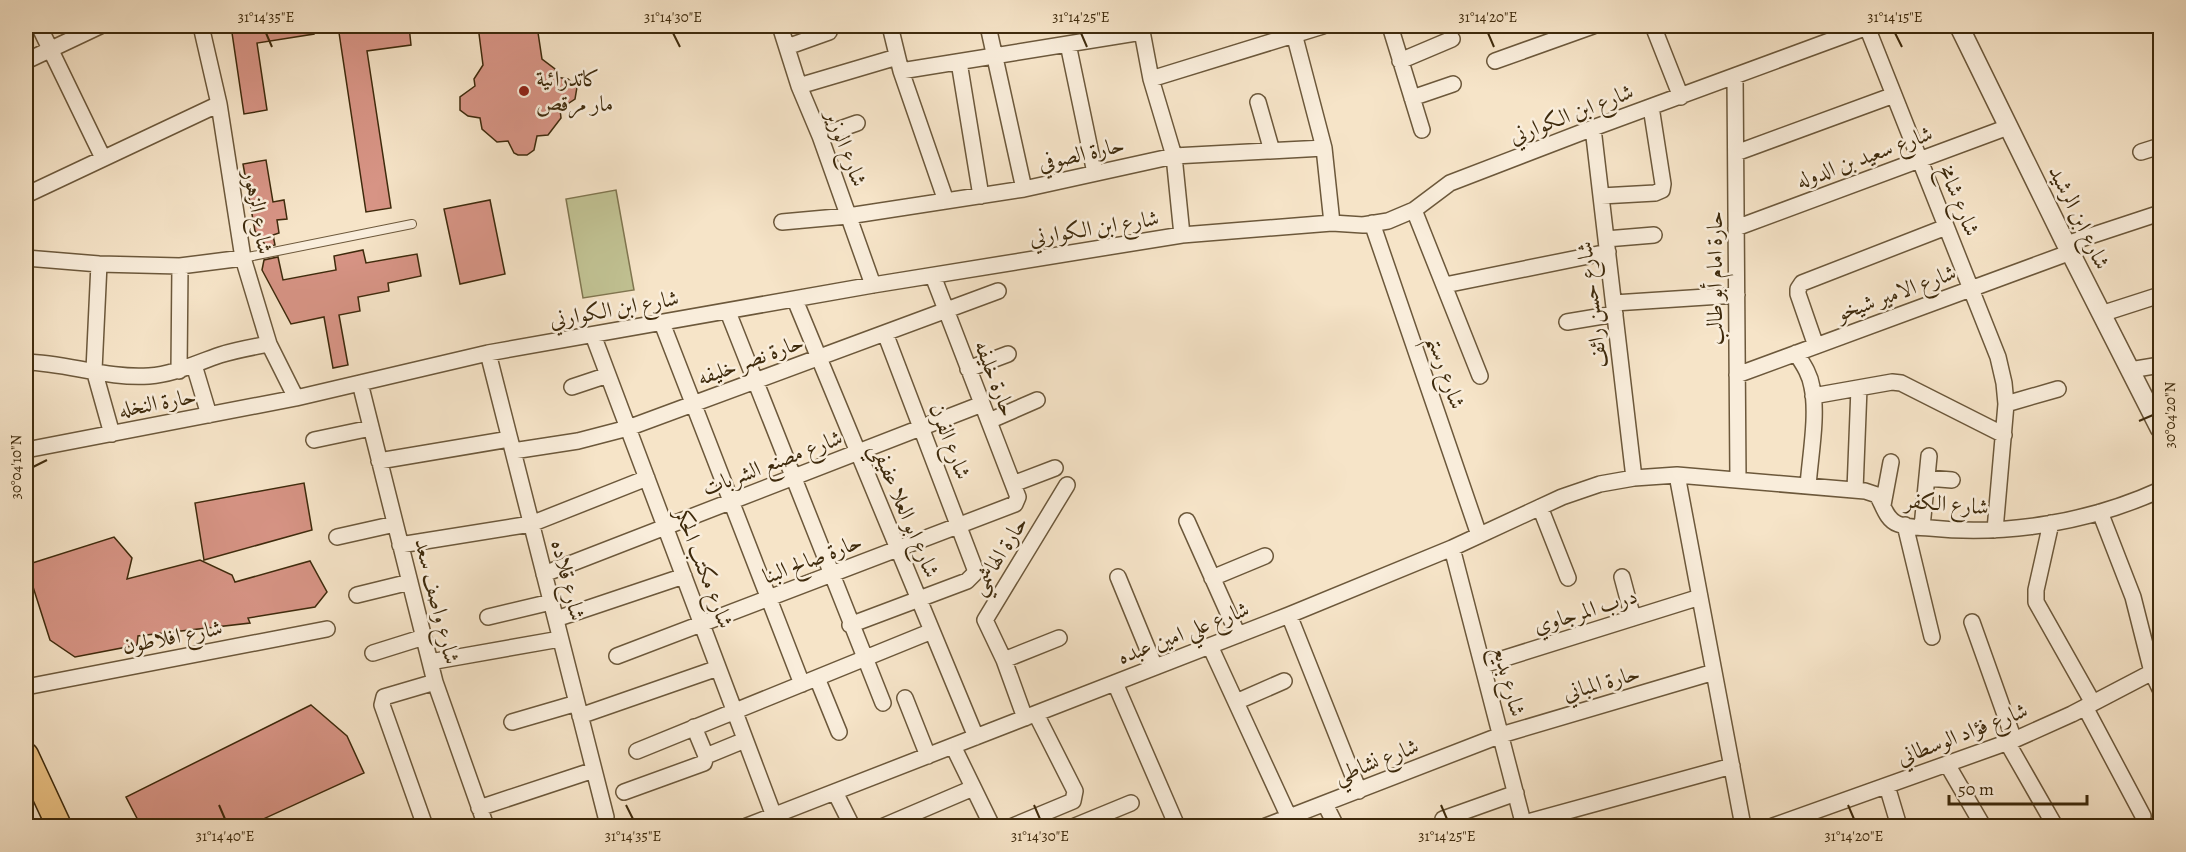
<svg xmlns="http://www.w3.org/2000/svg" width="2186" height="852" font-family="Alegreya,Amiri,serif">
<rect width="100%" height="100%" fill="#f6e4c8"/>
<filter id="stains"><feTurbulence type="fractalNoise" baseFrequency=".00333" numOctaves="4"/><feColorMatrix values="0 0 0 0 .2 0 0 0 0 .09 0 0 0 0 .02 0 0 0 .5 -.17"/></filter>
<radialGradient id="worn" r=".72"><stop offset=".6" stop-color="#630" stop-opacity="0"/><stop offset="1" stop-color="#630" stop-opacity=".3"/></radialGradient>
<path fill="#c1c293" stroke="#807650" stroke-width="1.5" d="M616,190L634,290L583,298L566,199Z"/>
<path fill="#d79485" stroke="#3e2a0c" stroke-width="1.5" d="M231,26H313L314,34L257,43L267,110L244,114Z
M338,26H409L411,45L367,51L391,208L366,212Z
M478,26H537L542,59L555,69L556,77L568,79L577,87L575,99L560,109L561,118L548,135L537,136L534,150L527,155H518L514,153L508,141L497,142L482,129L480,118L468,116L460,110V97L475,86L474,79L483,65Z
M266,160L273,202L284,200L287,219L277,220L279,233L273,235L275,245L267,247L255,231L243,164Z
M490,200L505,274L460,284L444,209Z
M363,250L366,263L417,254L421,276L388,283L389,291L358,297L360,311L339,315L348,365L333,368L324,317L291,324L262,270L264,260L278,257L283,280L336,270L334,256Z
M304,483L312,530L204,560L195,503Z
M114,537L132,558L127,579L200,560L232,575L235,582L310,561L327,592L315,607L248,618L250,623L138,636L137,645L75,657L50,640L26,565Z
M311,705L347,736L364,773L248,826H141L126,797Z"/>
<g fill="none" stroke-linecap="round" stroke-linejoin="round">
<g stroke="#6c583b" stroke-width="10">
<path id="service" d="M243,258L412,224"/>
</g>
<g stroke="#6c583b" stroke-width="18">
<path id="minor" d="M39,26L103,158
M201,26L219,104L243,258L269,344L296,398
M780,26L799,86L820,136L873,285
M890,26L901,71L946,201
M988,26L1024,189
M1141,26L1151,79L1174,156L1182,235
M1292,26L1324,148L1332,223
M1390,26L1422,130
M1653,26L1681,97
M1867,27L1998,357L2004,383L2006,404L1995,530
M1068,44L1095,173
M787,47L829,32
M26,61L100,26
M1400,61L1452,39
M1495,61L1593,26
M959,62L981,196
M901,71L1142,32
M1735,76L1738,479
M1151,79L1323,26
M799,86L897,57
M1412,98L1453,84
M1258,102L1272,151
M1593,128L1634,478
M820,136L857,123
M2141,152L2160,146
M1736,153L1894,95
M26,195L219,104
M1601,196L1655,193L1662,190L1663,184L1651,107
M1414,210L1480,376
M782,222L848,216L1024,189L1174,156L1324,148
M1372,223L1479,535
M1736,228L2008,127
M1606,239L1654,235
M2066,244L2160,213
M26,258L99,264L180,266L243,258
M99,264L94,370L112,434
M1445,285L1608,252
M795,300L976,737
M1614,303L1737,295
M728,312L883,703
M2101,314L2160,295
M1567,322L1615,314
M662,323L802,684
M593,335L774,816
M1816,346L1798,294V289L1802,283L1946,227
M488,353L606,817
M1796,353C1803,364 1810,374 1812,387C1818,415 1810,457 1808,486
M26,362C67,363 108,379 149,376C175,374 196,363 220,355C236,350 253,347 269,344
M194,365L209,415
M968,369L1008,354
M2130,370L2160,365
M179,371L180,266
M1737,375L2071,252
M360,383L435,682L486,826
M572,387L608,375
M1813,396L1892,382L1901,383L2004,435
M2006,404L2058,389
M989,421L1037,400
M314,440L371,428
M26,450L296,398L488,353L873,285L1182,235L1332,223L1363,225L1388,221L1414,210L1450,183L1593,128L1870,26
M513,451L578,441L628,428L998,291
M379,461L510,439
M1677,475L1743,826
M1927,478L1952,480
M1013,484L1055,468
M1855,490L1859,388
M1883,505L1891,462
M1540,507L1568,578
M2100,512L2133,597L2152,672L2160,689
M1187,521L1238,635
M2051,523L2036,590V602L2093,703
M1905,525L1932,637
M1922,527L1929,456
M337,537L395,524
M400,545L531,524L647,478
M1452,548L1524,826
M544,574L982,404
M1118,577L1155,667
M1622,577L1633,618
M1212,578L1265,556
M357,595L410,582
M1289,615L1359,791
M488,617L551,602
M556,619L684,576
M1972,622L2014,740
M850,625L967,581L974,574L975,569L885,333
M1210,646L1293,826
M373,653L424,637
M617,656L1015,504L1018,497L933,276
M1004,660L1059,638
M430,662L560,639
M1483,665L1700,597
M817,678L839,732
M1115,683L1177,826
M26,687L327,629
M905,698L928,756
M1236,702L1284,681
M2085,707L2143,816
M580,716L718,668
M1025,718L1004,660L985,620L1067,485
M512,722L577,703
M2007,742L2055,826
M953,746L992,826
M637,751L932,631
M706,756L745,740
M1947,764L1983,826
M1887,786L1899,826
M624,792L704,763L706,756L694,727
M835,792L852,826
M1325,804L1336,826
M479,808L594,770
M1443,819L1516,793
M1524,823L1732,766
M425,826L382,705L384,697L435,682
M747,826L1289,615L1452,548L1562,497L1600,484L1634,478L1677,475L1865,491L1877,495C1883,504 1886,520 1898,524C1907,528 1920,527 1930,528C2007,536 2090,522 2160,490
M884,826L973,788
M1013,826L1073,801L1075,791L1036,714
M1075,826L1131,803
M1266,826L1501,735L1714,672
M1773,826L2014,740L2072,714L2160,668"/>
</g>
<g stroke="#6c583b" stroke-width="21">
<path id="tertiary" d="M1959,26L2066,244L2160,429"/>
</g>
<g stroke="#3e2a0c" stroke-width="27">
<path id="primary" d="M26,755L59,826"/>
</g>
<use href="#service" stroke="#f9eddb" stroke-width="8"/>
<use href="#minor" stroke="#f9eddb" stroke-width="15"/>
<use href="#tertiary" stroke="#f9eddb" stroke-width="18"/>
<use href="#primary" stroke="#ebc284" stroke-width="24"/>
</g>
<path fill="none" stroke="#3e2a0c" stroke-width="2" d="M266,33L272,47M673,33L680,47M1081,33L1087,47M1488,33L1494,47M1895,33L1902,47M2139,421L2153,415M33,467L47,460M219,805L225,819M626,805L633,819M1034,805L1040,819M1441,805L1447,819M1848,805L1854,819"/>
<circle fill="#8f2418" stroke="#f9eddb" stroke-width="2" cx="524" cy="91" r="6"/>
<g text-anchor="middle" stroke-width="5" stroke-linejoin="round" paint-order="stroke">
<g font-size="22" fill="#3e2a0c" stroke="#f9eddb" text-anchor="start">
<text x="536" y="86">كاتدرائية<tspan x="536" dy="25">مار مرقص</tspan></text>
</g>
<g font-size="22" fill="#3e2a0c" stroke="#f9eddb">
<text transform="translate(1571 113) rotate(-21)" y="8">شارع ابن الكوارني</text>
<text transform="translate(847 148) rotate(69)" y="8">شارع الوزير</text>
<text transform="translate(1081 153) rotate(-13)" y="8">حارة الصوفي</text>
<text transform="translate(1864 156) rotate(-20)" y="8">شارع سعيد بن الدوله</text>
<text transform="translate(1960 200) rotate(68)" y="8">شارع شامخ</text>
<text transform="translate(259 212) rotate(80)" y="8">شارع الزهور</text>
<text transform="translate(2080 217) rotate(64)" y="8">شارع ابن الرشيد</text>
<text transform="translate(1094 227) rotate(-9)" y="8">شارع ابن الكوارني</text>
<text transform="translate(1714 278) rotate(-90)" y="8">حارة امام أبو طالب</text>
<text transform="translate(1896 292) rotate(-20)" y="8">شارع الامير شيخو</text>
<text transform="translate(1591 305) rotate(-97)" y="8">شارع حسن رائف</text>
<text transform="translate(614 308) rotate(-10)" y="8">شارع ابن الكوارني</text>
<text transform="translate(750 359) rotate(-20)" y="8">حارة نصر خليفه</text>
<text transform="translate(1447 372) rotate(71)" y="8">شارع رستم</text>
<text transform="translate(996 378) rotate(69)" y="8">حارة خليفه</text>
<text transform="translate(157 402) rotate(-11)" y="8">حارة النخله</text>
<text transform="translate(951 441) rotate(69)" y="8">شارع الفرن</text>
<text transform="translate(772 462) rotate(-21)" y="8">شارع مصنع الشربات</text>
<text transform="translate(1947 503) rotate(5)" y="8">شارع الكفر</text>
<text transform="translate(906 510) rotate(67)" y="8">شارع ابو العلا عفيفي</text>
<text transform="translate(998 555) rotate(-58)" y="8">حارة الهاشمي</text>
<text transform="translate(812 558) rotate(-21)" y="8">حارة صالح البنا</text>
<text transform="translate(705 568) rotate(69)" y="8">شارع مكتب الحكر</text>
<text transform="translate(569 580) rotate(76)" y="8">شارع قلاده</text>
<text transform="translate(438 601) rotate(76)" y="8">شارع واصف سعد</text>
<text transform="translate(1585 610) rotate(-17)" y="8">درب المرجاوي</text>
<text transform="translate(1183 632) rotate(-21)" y="8">شارع علي امين عبده</text>
<text transform="translate(172 636) rotate(-11)" y="8">شارع افلاطون</text>
<text transform="translate(1510 681) rotate(75)" y="8">شارع بديع</text>
<text transform="translate(1601 682) rotate(-16)" y="8">حارة المباني</text>
<text transform="translate(1962 733) rotate(-21)" y="8">شارع فؤاد الوسطاني</text>
<text transform="translate(1376 760) rotate(-21)" y="8">شارع نشاطي</text>
</g>
</g>
<rect width="2186" height="852" fill="none" stroke="#f6e4c8" stroke-width="66"/>
<path d="M1949 795v9h138v-9" fill="none" stroke="#3e2a0c" stroke-width="3"/>
<text x="1958" y="795" font-size="18" fill="#3e2a0c" stroke="#f9eddb" stroke-width="4.5" paint-order="stroke">50 m</text>
<rect x="33" y="33" width="2120" height="786" fill="none" stroke="#3e2a0c" stroke-width="2"/>
<g font-size="15" text-anchor="middle" fill="#3e2a0c">
<text x="266" y="22">31°14'35"E</text>
<text x="673" y="22">31°14'30"E</text>
<text x="1081" y="22">31°14'25"E</text>
<text x="1488" y="22">31°14'20"E</text>
<text x="1895" y="22">31°14'15"E</text>
<text transform="translate(2170 415) rotate(-90)" y="5">30°04'20"N</text>
<text transform="translate(16 467) rotate(-90)" y="5">30°04'10"N</text>
<text x="225" y="841">31°14'40"E</text>
<text x="633" y="841">31°14'35"E</text>
<text x="1040" y="841">31°14'30"E</text>
<text x="1447" y="841">31°14'25"E</text>
<text x="1854" y="841">31°14'20"E</text>
</g>
<rect width="100%" height="100%" filter="url(#stains)"/>
<rect width="100%" height="100%" fill="url(#worn)"/>
</svg>
